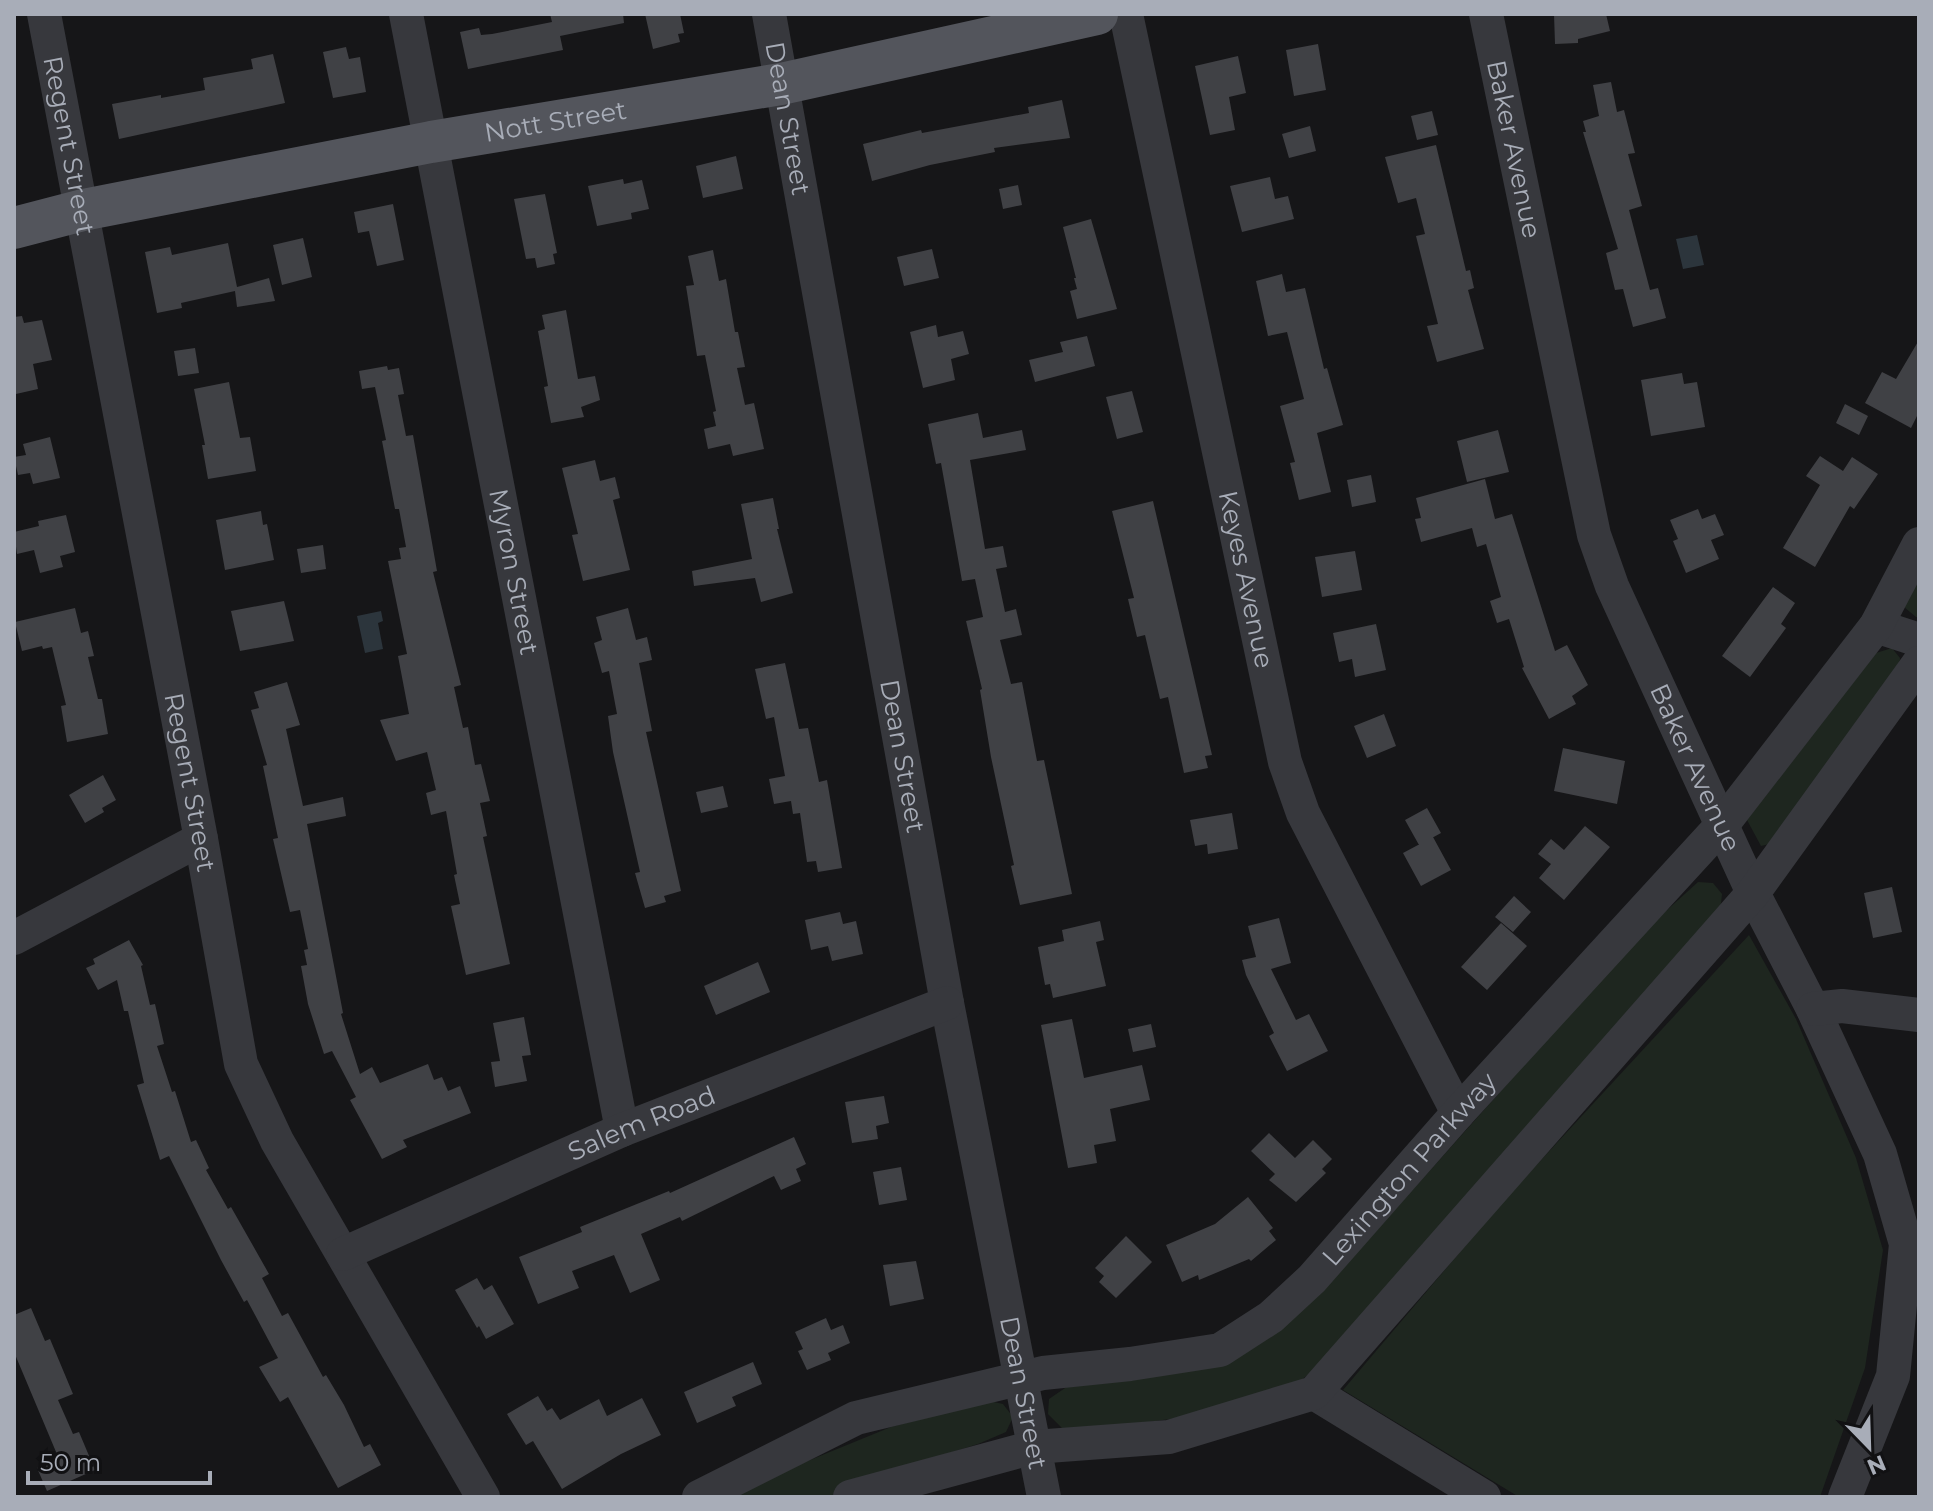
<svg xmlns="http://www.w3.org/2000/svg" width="1933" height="1511" font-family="Montserrat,sans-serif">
<rect width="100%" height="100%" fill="#161618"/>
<path fill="#1e261f" d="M1919,566V617H1916L1904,607Z
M1892,648L1900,658L1899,673L1774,843L1761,846L1747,820L1876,653Z
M1698,882L1713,883L1722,894L1720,913L1315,1369L1285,1393L1191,1416L1094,1430L1062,1428L1048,1414L1049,1399L1068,1386L1317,1297L1644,931Z
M1749,935L1796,1019L1856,1158L1883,1250L1865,1368L1820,1497H1519L1343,1390L1505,1199Z
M989,1401L1003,1404L1013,1417L1006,1432L978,1444L866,1479L830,1497H732L771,1476L891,1427Z"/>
<path fill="#2c353c" d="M1697,235L1704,265L1683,269L1676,239Z
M381,611L383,621L378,623L383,649L365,653L357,616Z"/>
<path fill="#404145" d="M550,14H623L624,23L560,36L563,50L468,69L460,32L479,28L481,35L492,34L552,22Z
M645,14H680L684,33L678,34L680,42L653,49Z
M1554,14H1606L1610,31L1578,39V43L1555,44Z
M1318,44L1326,90L1294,96L1286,50Z
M346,47L349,59L360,57L366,92L333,98L323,52Z
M273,54L285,103L119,139L112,104L161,95V98L205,90L203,78L253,69L251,59Z
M1238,56L1246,93L1229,97L1235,130L1210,135L1195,66Z
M1611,82L1617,112L1624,110L1635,153L1628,154L1642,206L1629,210L1650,290L1658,288L1666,318L1633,327L1623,289L1615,290L1606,253L1618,249L1583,132H1586L1583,121L1599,116L1593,85Z
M1062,100L1070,138L994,148L995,152L930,165L872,181L863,144L921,130L922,133L1029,113L1028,107Z
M1432,111L1438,135L1417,140L1411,116Z
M1310,126L1316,151L1289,158L1282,134Z
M1436,145L1466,271L1470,270L1474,288L1468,290L1484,349L1437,362L1427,326L1438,324L1416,236L1425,234L1416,198L1398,203L1385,157Z
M736,156L743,189L703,198L696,166Z
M1270,177L1275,199L1288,196L1294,219L1242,232L1230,186Z
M623,179L624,184L642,180L649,209L631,213L632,219L597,226L588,186Z
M1018,185L1022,205L1003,209L999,189Z
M545,194L557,253L553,254L555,264L537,268L535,258L526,259L514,199Z
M393,204L404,260L377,266L369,231L358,233L354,212Z
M1091,219L1117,309L1077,319L1070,291L1077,289L1074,278H1076L1063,227Z
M303,238L312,277L282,285L273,245Z
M228,243L237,287L269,278L275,301L237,307L235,291L181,303L182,308L157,313L145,252L170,247L172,255Z
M932,249L939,278L904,286L897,257Z
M713,250L719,281L726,279L735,332H738L745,367L737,368L745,405L754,403L764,449L733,456L730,444L708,449L704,429L716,426L713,412L716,411L705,355L697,356L686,286L694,285L688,256Z
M1282,274L1286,292L1305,288L1324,369L1327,368L1343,425L1317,433L1331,492L1299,500L1290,463L1295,462L1280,406L1304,399L1287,332L1268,336L1256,281Z
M566,310L578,379L595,376L600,400L581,407L584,417L551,423L544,387L548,386L538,331L545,329L542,315Z
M22,316L24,323L42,320L52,360L33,364L38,389L16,394L14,317Z
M936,325L938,337L963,331L969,354L951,359L955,380L923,388L910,332Z
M1087,336L1095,366L1035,382L1029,360L1063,352L1060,342Z
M1919,340V412L1911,428L1865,403L1882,372L1896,379Z
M195,348L199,373L178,376L174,351Z
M387,366L388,370L399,368L404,394L398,395L406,436L413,435L437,571L433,572L461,685L454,687L463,728L468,727L475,765L481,764L490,801L480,803L487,836L483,837L510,964L466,975L451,906L460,904L454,875L457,874L446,811L431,815L426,793L436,790L427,752L396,761L380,720L409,714L398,656L407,654L388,561L401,559L399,548L406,547L399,509H395L382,441L386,440L375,387L362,389L359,371Z
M1682,373L1684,384L1697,382L1705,427L1651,436L1641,380Z
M229,382L240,438L250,437L256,471L208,479L202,445H205L194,389Z
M1132,391L1143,432L1117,439L1106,397Z
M1845,404L1868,416L1859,435L1836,423Z
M978,413L983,438L1022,430L1026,450L970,460L985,549L1003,546L1007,567L996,569L1005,612L1016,609L1022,635L1000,640L1011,684L1022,682L1037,761L1044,760L1072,894L1020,905L1011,866L1014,865L991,757L980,690L982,689L966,621L983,617L975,579L962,581L941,463L936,464L928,424Z
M1498,430L1509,472L1467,482L1457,441Z
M50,437L60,478L33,484L30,473L18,475L14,457L26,455L23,444Z
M1820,456L1843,471L1852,457L1878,474L1854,509L1850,506L1815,567L1783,548L1820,485L1806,476Z
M595,460L600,481L615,477L620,498L613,500L630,570L583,581L572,535L578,534L562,468Z
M1371,475L1376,502L1352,507L1347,480Z
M1485,479L1495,519L1512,514L1555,651L1567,645L1588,685L1572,696L1576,704L1549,719L1522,668L1524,667L1509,619L1497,623L1490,601L1501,597L1486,544L1477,547L1472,528L1421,542L1415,519L1421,518L1416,498Z
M773,498L779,529H777L793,593L761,602L755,578L694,586L692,571L752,559L741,504Z
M1153,501L1212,755L1205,756L1208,768L1184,773L1168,697L1160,699L1145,635L1137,637L1128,599L1134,598L1112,511Z
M1698,509L1702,519L1715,514L1724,535L1711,540L1719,559L1686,573L1673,541L1678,539L1670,520Z
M261,511L263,525L267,524L274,560L225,570L216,520Z
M66,515L75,552L60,556L63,567L40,573L34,550L17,554L14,532L39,526L38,521Z
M323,545L326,569L301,573L297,549Z
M1355,551L1362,590L1322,597L1315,557Z
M1773,587L1795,603L1781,624L1786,628L1750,677L1722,656Z
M284,601L294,641L240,651L231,611Z
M75,608L81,633L88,631L94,656L88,657L98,699H102L108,734L67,742L61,706L66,705L52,647L43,649L42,646L22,651L15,622Z
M628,608L636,640L647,637L652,660L639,663L652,731L646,732L681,891L664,896L666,902L645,908L635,873L640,872L613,752L608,716L617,714L609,671L602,673L594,643L602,640L596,617Z
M1376,624L1386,670L1355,677L1352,659L1339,662L1333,633Z
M785,663L799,729L808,728L819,782L827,780L842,868L818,872L816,861L807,862L800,813L793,814L791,801L774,804L769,779L785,776L774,717L766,719L755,669Z
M287,682L300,725L286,729L303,806L343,797L346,816L307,824L343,1013L341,1014L360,1074L372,1067L380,1083L428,1064L434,1080L442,1077L448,1091L460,1086L471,1113L403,1140L407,1147L382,1159L350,1100L356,1097L332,1051L324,1054L308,1004L301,966L307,965L304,950L308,949L300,910L290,912L273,839L278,838L263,766L267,765L251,710L259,708L254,692Z
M1384,714L1396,746L1367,758L1354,726Z
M1563,748L1625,761L1617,804L1554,791Z
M103,775L116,800L102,808L104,812L85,823L69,795Z
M723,786L728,807L701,813L696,792Z
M1427,808L1441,833L1419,845L1405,820Z
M1232,813L1238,849L1208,854L1207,844L1195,846L1190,820Z
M1585,826L1610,847L1564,900L1539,878L1551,864L1538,854L1551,839L1564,850Z
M1433,837L1451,870L1421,886L1403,853Z
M1892,887L1902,932L1873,938L1864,893Z
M1514,896L1531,912L1513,932L1495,917Z
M840,912L843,924L856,921L863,954L832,961L828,946L811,950L805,920Z
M1279,918L1291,963L1271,969L1296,1020L1309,1014L1328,1051L1287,1071L1269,1036L1274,1033L1246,975L1242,960L1256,957L1248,926Z
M1100,921L1104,940L1096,942L1106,986L1053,998L1050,984L1045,985L1038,947L1064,941L1062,930Z
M1501,923L1527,946L1487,990L1461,967Z
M129,940L143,965L141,966L150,1005L155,1004L164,1044L157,1046L172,1092L175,1091L191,1142L196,1140L209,1168L206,1170L228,1209L231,1207L269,1274L262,1278L282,1316L288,1313L323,1377L326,1375L344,1405L364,1447L370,1444L381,1465L338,1488L288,1397L280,1402L259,1367L278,1358L247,1300L244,1302L221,1260L169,1156L160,1160L137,1085L144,1083L128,1011H124L117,980L98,990L86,968L95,964L93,959Z
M758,962L770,992L716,1015L704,986Z
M524,1017L531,1055L522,1056L527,1081L495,1087L491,1062L500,1061L493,1023Z
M1072,1019L1084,1078L1142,1065L1150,1100L1110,1109L1116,1141L1094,1145L1097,1163L1068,1168L1041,1025Z
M1151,1024L1156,1047L1133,1052L1128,1029Z
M884,1096L889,1123L876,1126L878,1139L852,1143L845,1102Z
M1269,1133L1295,1158L1313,1140L1332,1159L1322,1169L1326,1173L1296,1202L1269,1180L1275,1174L1251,1151Z
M794,1137L806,1164L796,1169L801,1181L781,1190L774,1176L682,1221L680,1217L641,1234L660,1280L630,1293L614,1255L572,1271L579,1288L538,1304L519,1257L582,1232L580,1227L669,1191L670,1193Z
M901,1167L907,1200L879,1205L873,1172Z
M1248,1197L1273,1228L1269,1231L1276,1240L1251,1261L1249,1259L1199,1280L1198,1275L1182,1282L1166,1245L1215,1224Z
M1126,1236L1152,1262L1116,1298L1099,1282L1104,1276L1095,1268Z
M916,1261L924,1299L890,1306L883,1265Z
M477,1278L484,1290L492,1285L514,1324L486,1339L479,1326L477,1328L455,1290Z
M31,1308L45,1341L50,1339L73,1394L58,1400L73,1434L79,1432L95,1470L47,1491L37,1468L59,1459L14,1352V1315Z
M826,1318L831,1330L843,1325L850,1343L828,1353L831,1360L807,1370L798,1351L803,1349L795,1332Z
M753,1362L762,1384L732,1397L736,1406L697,1423L684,1392Z
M538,1396L547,1411L552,1408L560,1420L599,1399L607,1416L642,1398L661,1435L621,1454L562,1489L533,1441L526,1445L507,1414Z"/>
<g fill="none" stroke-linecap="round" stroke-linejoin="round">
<g stroke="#37383d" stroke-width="34">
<path id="s1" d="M44,14L201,839L241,1064L277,1141L483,1497"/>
<path id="s2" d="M406,14L622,1130"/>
<path id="s3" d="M769,14L947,1003L1044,1497"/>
<path id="s4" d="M1126,14L1285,762L1303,813L1458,1113"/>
<path id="s5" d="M1486,14L1594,535L1612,586L1753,893L1813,1009L1880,1154L1906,1244L1893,1376L1845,1497"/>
<path d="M1876,626L1919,640"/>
<path d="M14,938L201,839"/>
<path d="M1813,1009L1842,1006L1919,1015"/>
<path id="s6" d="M343,1254L622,1130L947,1003"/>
<path d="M1314,1393L1484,1497"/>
<path id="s7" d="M699,1497L856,1418L1043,1373L1130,1364L1220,1350L1271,1317L1312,1279L1458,1113L1722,825L1876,626L1919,544"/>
<path d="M850,1497L1034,1447L1169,1437L1314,1393L1753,893L1919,663"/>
</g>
<path stroke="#53555c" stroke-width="42" id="s8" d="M14,228L83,210L431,142L781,84L1097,14"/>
</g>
<g text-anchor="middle" stroke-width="6" stroke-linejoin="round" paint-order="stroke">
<g font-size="26" fill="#a8adb8" stroke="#111113">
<text dy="9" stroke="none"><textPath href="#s3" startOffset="106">Dean Street</textPath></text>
<text dy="9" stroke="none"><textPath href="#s8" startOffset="552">Nott Street</textPath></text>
<text dy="9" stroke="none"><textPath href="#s1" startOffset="134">Regent Street</textPath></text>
<text dy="9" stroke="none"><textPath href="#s5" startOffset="138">Baker Avenue</textPath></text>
<text dy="9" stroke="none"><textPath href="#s2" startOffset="568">Myron Street</textPath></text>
<text dy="9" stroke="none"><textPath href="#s4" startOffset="578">Keyes Avenue</textPath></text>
<text dy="9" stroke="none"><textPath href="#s3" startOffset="754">Dean Street</textPath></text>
<text dy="9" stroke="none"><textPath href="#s5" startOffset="786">Baker Avenue</textPath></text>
<text dy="9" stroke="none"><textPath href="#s1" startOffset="782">Regent Street</textPath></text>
<text dy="9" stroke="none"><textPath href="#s6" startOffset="326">Salem Road</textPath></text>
<text dy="9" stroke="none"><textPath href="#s7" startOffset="810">Lexington Parkway</textPath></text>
<text dy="9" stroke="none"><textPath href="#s3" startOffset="1402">Dean Street</textPath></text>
</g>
</g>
<rect width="1933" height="1511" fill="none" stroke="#a8adb8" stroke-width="32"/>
<g transform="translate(1869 1447) rotate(157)" stroke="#111113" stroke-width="6" paint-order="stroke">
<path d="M0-6L14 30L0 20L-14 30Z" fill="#a8adb8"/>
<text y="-12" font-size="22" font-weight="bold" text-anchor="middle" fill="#a8adb8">N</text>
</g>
<path d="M28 1471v12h182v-12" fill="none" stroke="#a8adb8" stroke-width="4"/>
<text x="40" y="1471" font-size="24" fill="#a8adb8" stroke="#111113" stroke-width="6" paint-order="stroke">50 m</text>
</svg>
